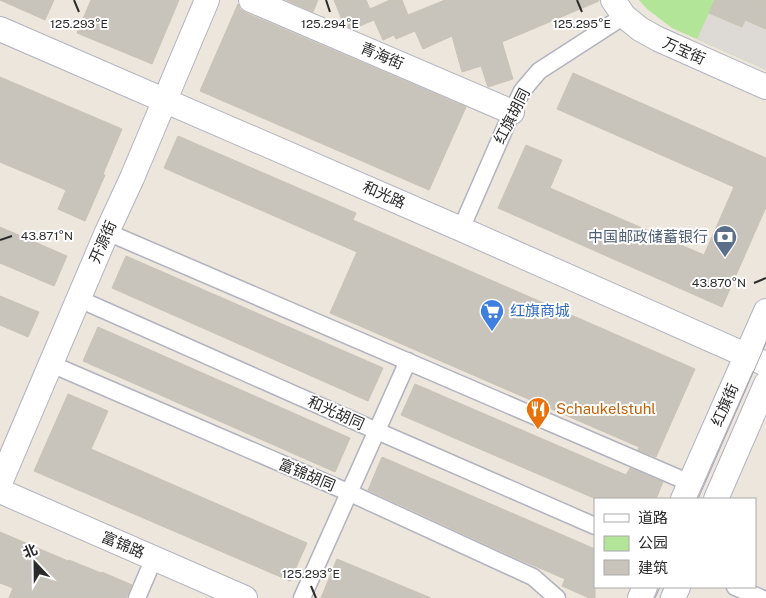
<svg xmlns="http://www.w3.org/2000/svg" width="766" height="598" font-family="'Public Sans','Noto Sans SC',sans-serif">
<rect width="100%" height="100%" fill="#ede6dd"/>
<path fill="#b3e598" d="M639,0H766V70L672,28L647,9Z"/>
<path fill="#ddd9d4" d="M709,13L745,20L766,29V70L697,39Z"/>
<path fill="#c9c4bb" stroke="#c9c2b6" d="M0,0H54L45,20Z
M91,0H179L152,64L77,33Z
M286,0H318L313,12Z
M334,0H366L370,9L390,0H402L408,15L445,0H599V1L502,42L513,79L488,87L481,66L462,72L452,36L423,49L415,31L396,39L394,35L383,40L374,20L353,29L344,25Z
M715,0H766V29L745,20L742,27L709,13Z
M238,4L240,9L246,13L466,107L429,190L200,91Z
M573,73L766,158V207L722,307L498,208L526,145L562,160L550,188L704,255L734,187L557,109Z
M0,77L122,129L103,174L105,175L85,221L58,209L66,190L0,162Z
M178,136L356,213L353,220L695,369L656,457L638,450L639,447L330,313L357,252L164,168Z
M0,227L67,256L54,286L0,263Z
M126,256L383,368L368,401L112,288Z
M0,296L39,312L28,337L0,325Z
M98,327L350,438L335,472L83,361Z
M415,384L626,475L630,468L663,482L656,499H596L401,415Z
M68,394L108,411L91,449L307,543L290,581L34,471Z
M382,457L595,549V598H589L562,586L565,579L516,558L368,490Z
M0,532L68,561L69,560L101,573L102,572L132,585L126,598H9L13,588L0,583Z
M337,559L431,598H321Z"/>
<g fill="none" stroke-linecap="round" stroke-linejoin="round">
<g stroke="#b1b3bf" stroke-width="19">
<path id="street" d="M461,229L512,112L522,91L539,71L624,16
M107,232L690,483
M79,299L377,431L595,526
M51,364L350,493L533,577L557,598
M735,587L761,598
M137,598L154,558
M302,598L408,361"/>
</g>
<g stroke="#b1b3bf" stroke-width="26">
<path id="secondary" d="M251,0L512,112
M613,0L624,16L640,29L658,39L766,87
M0,29L461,229L766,364
M0,483L107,232L132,178L207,0
M0,491L245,598
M683,499L766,311
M716,499L766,384
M640,598L645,587
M673,598L678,587"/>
</g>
<use href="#street" stroke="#fff" stroke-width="16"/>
<use href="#secondary" stroke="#fff" stroke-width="24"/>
<path stroke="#9fa3b6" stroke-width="1" d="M698,499L766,343
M655,598L660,587"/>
</g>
<path fill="none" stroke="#2b2b2b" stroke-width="2" d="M74,0L79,12M326,0L330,12M577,0L582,12M0,240L12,236M754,283L766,278M311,586L316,598"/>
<defs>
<g id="bank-pin" transform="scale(1.25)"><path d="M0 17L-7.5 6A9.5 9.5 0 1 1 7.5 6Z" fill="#5c6f8a" stroke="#fff"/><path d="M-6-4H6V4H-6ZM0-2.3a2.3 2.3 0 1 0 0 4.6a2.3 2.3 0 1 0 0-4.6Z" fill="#fff"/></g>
<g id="supermarket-pin" transform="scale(1.25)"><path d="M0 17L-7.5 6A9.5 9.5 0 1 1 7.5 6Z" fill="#3f7fe0" stroke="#fff"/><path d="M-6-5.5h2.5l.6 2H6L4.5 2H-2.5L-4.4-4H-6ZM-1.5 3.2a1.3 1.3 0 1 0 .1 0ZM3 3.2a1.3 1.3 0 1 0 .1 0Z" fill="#fff"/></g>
<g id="restaurant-pin" transform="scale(1.25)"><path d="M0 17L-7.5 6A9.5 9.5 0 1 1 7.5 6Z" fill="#e8710a" stroke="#fff"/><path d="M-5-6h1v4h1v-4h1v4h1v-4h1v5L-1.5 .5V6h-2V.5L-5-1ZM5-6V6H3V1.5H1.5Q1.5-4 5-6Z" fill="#fff"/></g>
</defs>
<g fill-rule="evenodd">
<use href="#bank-pin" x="725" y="237"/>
<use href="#supermarket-pin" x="492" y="311"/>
<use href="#restaurant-pin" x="538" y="409"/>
</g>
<g text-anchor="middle" stroke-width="4" stroke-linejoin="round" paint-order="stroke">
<g font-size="15" fill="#2b2b2b" stroke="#fff">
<text transform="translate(684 51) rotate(24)" y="5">万宝街</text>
<text transform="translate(382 56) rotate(23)" y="5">青海街</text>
<text transform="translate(512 116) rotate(-63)" y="5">红旗胡同</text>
<text transform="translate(384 195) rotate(24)" y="5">和光路</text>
<text transform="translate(103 242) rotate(-66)" y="5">开源街</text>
<text transform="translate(725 405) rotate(-66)" y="5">红旗街</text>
<text transform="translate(336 413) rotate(24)" y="5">和光胡同</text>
<text transform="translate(307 475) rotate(23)" y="5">富锦胡同</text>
<text transform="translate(123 545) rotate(23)" y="5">富锦路</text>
</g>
<g font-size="15" fill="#4e5e75" stroke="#fff" text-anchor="end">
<text x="708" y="242">中国邮政储蓄银行</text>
</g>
<g font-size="15" fill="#366cbe" stroke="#fff" text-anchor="start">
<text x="510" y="316">红旗商城</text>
</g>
<g font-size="15" fill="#c56008" stroke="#fff" text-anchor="start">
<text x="556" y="414">Schaukelstuhl</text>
</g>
</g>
<g font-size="12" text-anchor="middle" fill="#2b2b2b" stroke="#fff" stroke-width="4" stroke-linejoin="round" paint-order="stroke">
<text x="582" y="28">125.295°E</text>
<text x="79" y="28">125.293°E</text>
<text x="330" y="28">125.294°E</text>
<text x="47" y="240">43.871°N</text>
<text x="719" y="287">43.870°N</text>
<text x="311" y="578">125.293°E</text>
</g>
<rect x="594" y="498" width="162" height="90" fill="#ffffff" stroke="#aaaaaa"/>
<rect x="604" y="514" width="25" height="8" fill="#ffffff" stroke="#aaaaaa"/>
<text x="638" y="523" font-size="15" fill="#2b2b2b">道路</text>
<rect x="604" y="536" width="25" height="15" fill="#b3e598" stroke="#aaaaaa"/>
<text x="638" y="548" font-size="15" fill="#2b2b2b">公园</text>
<rect x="604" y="560" width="25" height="15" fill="#c9c4bb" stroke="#aaaaaa"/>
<text x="638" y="573" font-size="15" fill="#2b2b2b">建筑</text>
<g transform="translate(35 563) rotate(338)" stroke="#ffffff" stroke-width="4" paint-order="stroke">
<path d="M0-4L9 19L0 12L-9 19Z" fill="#2b2b2b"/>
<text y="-8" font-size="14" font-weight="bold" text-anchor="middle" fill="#2b2b2b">北</text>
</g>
</svg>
